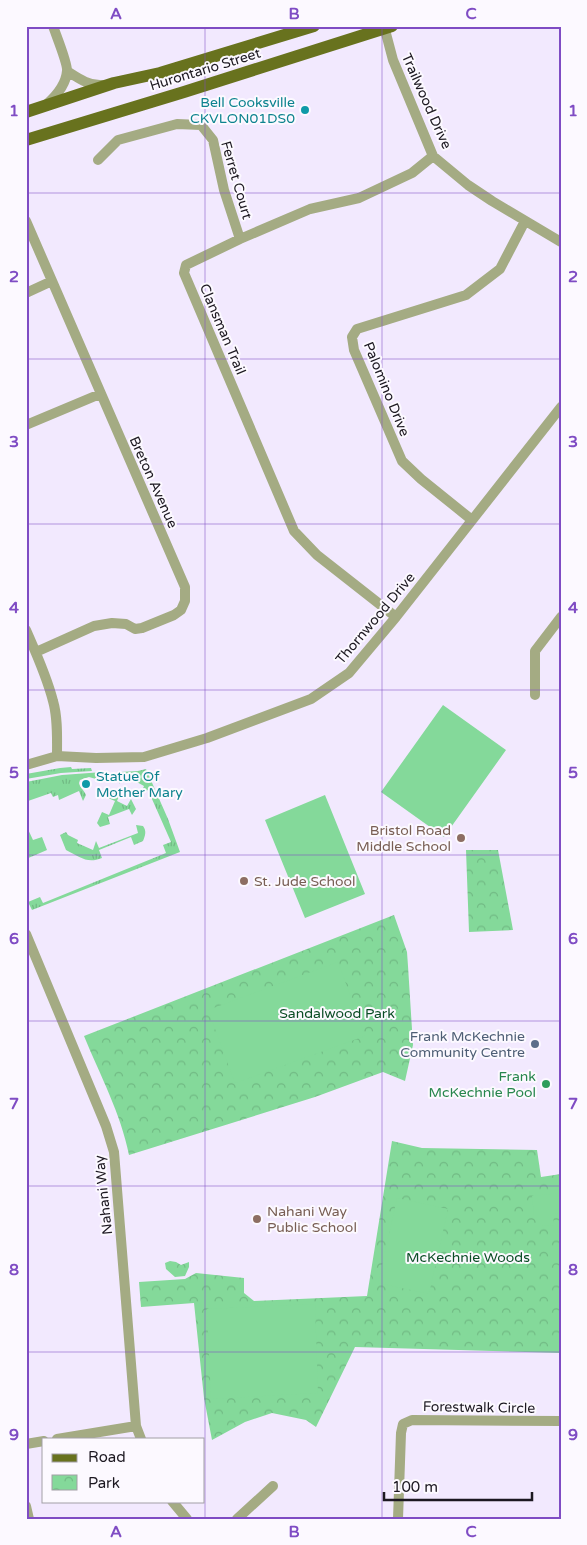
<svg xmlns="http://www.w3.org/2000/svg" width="587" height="1545" font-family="'Varela Round',sans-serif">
<defs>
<pattern id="grass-tufts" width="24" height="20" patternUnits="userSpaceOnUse" patternTransform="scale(1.25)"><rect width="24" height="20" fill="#84d99a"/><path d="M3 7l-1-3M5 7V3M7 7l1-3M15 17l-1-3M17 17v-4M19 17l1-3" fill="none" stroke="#71ba84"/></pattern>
<pattern id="park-crowns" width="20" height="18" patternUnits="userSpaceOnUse" patternTransform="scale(1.25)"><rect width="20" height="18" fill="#84d99a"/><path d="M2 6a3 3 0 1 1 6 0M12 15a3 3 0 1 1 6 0" fill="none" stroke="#71ba84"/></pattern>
</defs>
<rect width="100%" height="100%" fill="#f2e9fe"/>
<path fill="url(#grass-tufts)" d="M71,767L72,769L91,768L92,771L61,773L26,779V774L60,768Z
M146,769L168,819L180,852L32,910L28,902L40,897L43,903L166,853L163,845L171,842L148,790L141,793L144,786L124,775L119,784L120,772L138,771Z
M103,772L104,777L98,775L96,779L89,777L80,780L79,783C80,788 84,790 86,795L83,801L79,791L59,800L58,795L53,797L51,793L28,801L26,798V782L62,775Z
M113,793L120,794L117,801L127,806L131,799L136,809L132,815L129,809L108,817L110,824L100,827L97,823L102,812L109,815L115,801L108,798Z
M26,825L33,840L42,837L47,850L26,859Z
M136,825L143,826C147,831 145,836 143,841L134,845L131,837L99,850L102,858C87,864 80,857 66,850L60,835L66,832L68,835L78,840L77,843L93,850L96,841L99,848L138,833Z"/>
<path fill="url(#park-crowns)" d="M466,850H498L513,930L469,932Z
M394,915L407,952L408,966L413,1045L405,1081L383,1072L315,1097L129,1155C121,1114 100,1075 84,1036Z
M392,1141L422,1148L537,1150L541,1177L561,1174V1353L355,1347L316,1427L306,1420L272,1413L245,1422L212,1440L204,1398L194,1303L141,1307L139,1282L185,1279L196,1273L244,1278V1293L254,1301L367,1296Z
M170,1261L176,1262L181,1265L189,1262V1267L185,1276L175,1277L166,1269L165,1263Z"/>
<path fill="#84d99a" d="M443,705L506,750L444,837L381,792Z
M325,795L365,894L305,918L265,820Z
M338,962L365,1036L235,1083L208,1010Z
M559,1193L561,1213L553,1214L554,1225L542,1226L541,1215H534L532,1196Z
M397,1198L448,1209L429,1294L378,1283Z
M315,1304L318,1393L211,1399L207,1309Z"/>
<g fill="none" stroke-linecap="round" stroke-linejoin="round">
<path stroke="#a4ab83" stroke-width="10" d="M384,26L393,60L433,156L468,185L492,201L561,242
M67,71C78,78 89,86 102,85
M47,104C56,96 66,84 67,71C68,64 56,35 53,26
M98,160L118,140L177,124L201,125L213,140L224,190L240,239
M26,221L185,587V601L181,610L174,615L142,628L135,629L126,624L112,623L94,626L36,652
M26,293L52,281
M26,425L100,394
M472,520L421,479L402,461L354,350L352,337L357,329L466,295L500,269L525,221
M396,617L317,555L294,531L184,273L186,265L240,239L310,209L359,198L412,173L433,156
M26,630C36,653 47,677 53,701C58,718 57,738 57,756
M535,695V651L561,617
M26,765L57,756L96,758L144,757L207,738L311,699L349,673L396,617L561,407
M26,934L106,1126L114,1152L136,1426L141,1439
M57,1439L136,1426
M26,1444L44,1441
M172,1501L187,1519
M26,1506L29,1519
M237,1519L273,1486
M398,1519L401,1433L403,1424L412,1420L561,1421"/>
<path stroke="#68721e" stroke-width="12" d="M26,112L114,83L160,73L314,26
M26,140L184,92L392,26"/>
</g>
<path fill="none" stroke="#7f4cc4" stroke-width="1" stroke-opacity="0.55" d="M205,26V1519M382,26V1519M26,193H561M26,359H561M26,524H561M26,690H561M26,855H561M26,1021H561M26,1186H561M26,1352H561"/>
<g fill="#0f9aa8" stroke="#fcf9ff" stroke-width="2">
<circle cx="305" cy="110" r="5"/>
<circle cx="86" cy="784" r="5"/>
</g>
<g fill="#8d6e63" stroke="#fcf9ff" stroke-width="2">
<circle cx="461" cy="838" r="5"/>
<circle cx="244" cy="881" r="5"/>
<circle cx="257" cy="1219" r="5"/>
</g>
<circle fill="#5c6f8a" stroke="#fcf9ff" stroke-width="2" cx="535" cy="1044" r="5"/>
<circle fill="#2e9e5b" stroke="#fcf9ff" stroke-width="2" cx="546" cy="1084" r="5"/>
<g text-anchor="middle" stroke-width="4" stroke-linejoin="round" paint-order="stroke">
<g font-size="14" fill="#1c1821" stroke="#fcf9ff">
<text transform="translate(205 69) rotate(-17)" y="5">Hurontario Street</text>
<text transform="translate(427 101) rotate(66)" y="5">Trailwood Drive</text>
<text transform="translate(237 180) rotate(74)" y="5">Ferret Court</text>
<text transform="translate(223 329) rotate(67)" y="5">Clansman Trail</text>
<text transform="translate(387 389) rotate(68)" y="5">Palomino Drive</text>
<text transform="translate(154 482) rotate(66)" y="5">Breton Avenue</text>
<text transform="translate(375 618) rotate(-50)" y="5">Thornwood Drive</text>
<text transform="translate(103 1195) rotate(-96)" y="5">Nahani Way</text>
<text transform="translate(479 1407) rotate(1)" y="5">Forestwalk Circle</text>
</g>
<g font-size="14" fill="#0d838f" stroke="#fcf9ff" text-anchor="end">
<text x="295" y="107">Bell Cooksville<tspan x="295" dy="16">CKVLON01DS0</tspan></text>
<text x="96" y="781" text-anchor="start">Statue Of<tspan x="96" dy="16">Mother Mary</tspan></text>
</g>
<g font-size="14" fill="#785e54" stroke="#fcf9ff" text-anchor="start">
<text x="451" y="835" text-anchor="end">Bristol Road<tspan x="451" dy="16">Middle School</tspan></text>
<text x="254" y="886">St. Jude School</text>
<text x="267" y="1216">Nahani Way<tspan x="267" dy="16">Public School</tspan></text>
</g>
<g font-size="14" fill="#0a4d25" stroke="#fcf9ff">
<text x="337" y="1018">Sandalwood Park</text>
<text x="468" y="1262">McKechnie Woods</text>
</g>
<g font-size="14" fill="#4e5e75" stroke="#fcf9ff" text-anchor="end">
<text x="525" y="1041">Frank McKechnie<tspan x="525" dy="16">Community Centre</tspan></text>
</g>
<g font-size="14" fill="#27864d" stroke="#fcf9ff" text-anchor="end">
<text x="536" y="1081">Frank<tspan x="536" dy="16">McKechnie Pool</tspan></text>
</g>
</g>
<rect width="587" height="1545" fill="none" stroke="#fcf9ff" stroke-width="55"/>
<rect x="42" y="1438" width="162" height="65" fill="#fcf9ff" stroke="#a29fa6"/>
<rect x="52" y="1454" width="25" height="8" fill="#68721e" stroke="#a29fa6"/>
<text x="88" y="1462" font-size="15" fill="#1c1821">Road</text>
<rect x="52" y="1475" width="25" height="15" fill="url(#park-crowns)" stroke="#a29fa6"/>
<text x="88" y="1488" font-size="15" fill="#1c1821">Park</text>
<path d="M384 1492v8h148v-8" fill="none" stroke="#1c1821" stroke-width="2.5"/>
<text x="392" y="1492" font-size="15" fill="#1c1821" stroke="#fcf9ff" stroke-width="4" paint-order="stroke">100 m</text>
<rect x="28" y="28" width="532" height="1490" fill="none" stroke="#7f4cc4" stroke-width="2"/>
<g font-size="16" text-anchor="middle" font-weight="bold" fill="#7f4cc4">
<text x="116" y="19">A</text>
<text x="294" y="19">B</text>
<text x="471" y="19">C</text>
<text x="14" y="116">1</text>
<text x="573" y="116">1</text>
<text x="14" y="282">2</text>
<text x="573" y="282">2</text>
<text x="14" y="447">3</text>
<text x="573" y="447">3</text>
<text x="14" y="613">4</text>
<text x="573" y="613">4</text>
<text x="14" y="778">5</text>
<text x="573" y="778">5</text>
<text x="14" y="944">6</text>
<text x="573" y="944">6</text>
<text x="14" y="1109">7</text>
<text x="573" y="1109">7</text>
<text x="14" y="1275">8</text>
<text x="573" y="1275">8</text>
<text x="14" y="1440">9</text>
<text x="573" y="1440">9</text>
<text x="116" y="1537">A</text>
<text x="294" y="1537">B</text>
<text x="471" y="1537">C</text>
</g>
</svg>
